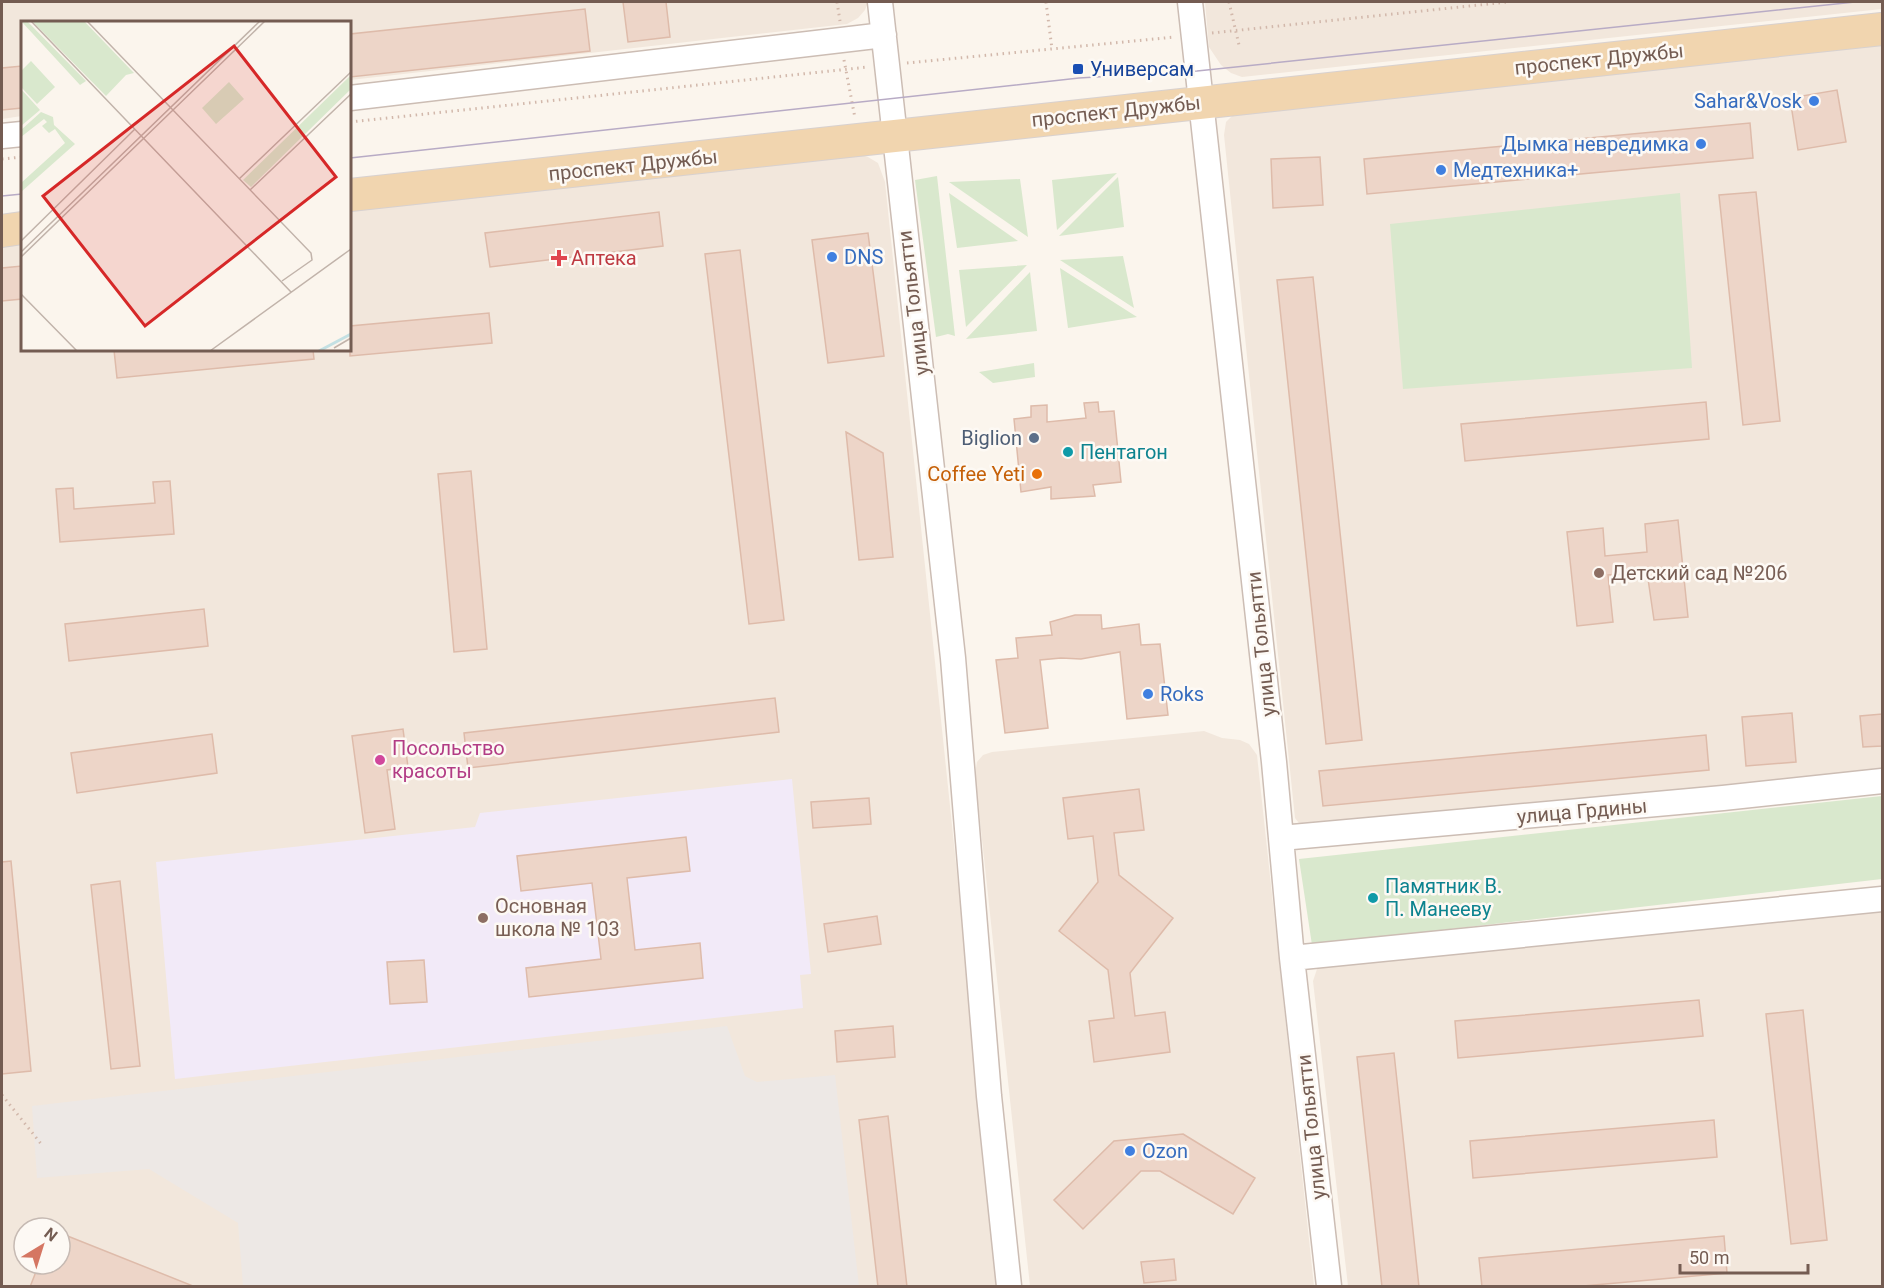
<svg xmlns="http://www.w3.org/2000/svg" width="1884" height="1288" font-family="Roboto,sans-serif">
<rect width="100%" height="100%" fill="#fbf5ed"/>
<path fill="#f2e7dc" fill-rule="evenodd" d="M2,2H868L865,10L858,18L847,24L350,80V22H22V116L2,119Z
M1205,2H1882V9L1242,77L1231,73L1221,65L1209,47Z
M1882,42V768L1315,831L1302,827L1295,818L1224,135L1226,122L1234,114Z
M853,152L868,157L878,163L885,182L1000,1286H2V242L22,240V350H350V206ZM24,1228H60V1264H24Z
M1204,731L1222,738L1240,740L1249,744L1257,755L1314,1286H1030L975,774L977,762L983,755L992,752Z
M1882,906V1286H1348L1313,981L1317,969L1329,963Z"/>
<path fill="#ede8e5" d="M727,1026L745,1076L757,1082L835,1075L859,1286H243L238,1223L149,1169L37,1178L32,1106Z"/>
<path fill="#f2eaf8" d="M792,779L811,974L800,975L803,1008L175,1079L156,862L475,827L480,813Z"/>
<path fill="#d9e8cd" d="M1117,173L1057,230L1052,180Z
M937,176L955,336L948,334L936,337L915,180Z
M1118,177L1124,227L1059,236Z
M1020,179L1028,237L949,182Z
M949,193L1018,241L957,248Z
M1680,193L1692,368L1403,389L1390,224Z
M1123,256L1134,308L1060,260Z
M1027,265L966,327L959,270Z
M1060,268L1137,317L1068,328Z
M1030,272L1037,331L966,339Z
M1034,363L1035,377L993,383L979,372Z
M1882,796V879L1312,945L1299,859Z"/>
<path fill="#edd5c8" stroke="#debbaa" stroke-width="1.5" d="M623,2H666L670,37L628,42Z
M585,9L590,51L350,77V34Z
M22,66V108L2,110V68Z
M1837,90L1846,142L1798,150L1790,98Z
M1750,123L1753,158L1367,194L1364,159Z
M1320,157L1323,205L1273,208L1271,159Z
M1756,192L1780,421L1743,425L1719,195Z
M659,212L663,246L490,267L485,233Z
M868,233L884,356L828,363L812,240Z
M740,250L784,620L749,624L705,254Z
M22,266V299L2,301V268Z
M1313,277L1362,740L1326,744L1277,280Z
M489,313L492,343L350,356V326Z
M114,350H313L314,359L117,378Z
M1098,402L1099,412L1114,411L1121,482L1093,485L1095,496L1051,499V487L1021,492L1014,419L1031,417V406L1047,405V422L1086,418L1084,403Z
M1706,402L1709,439L1465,461L1461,424Z
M846,432L883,453L893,557L859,560Z
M471,471L487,649L454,652L438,474Z
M170,481L174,534L60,542L56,489L73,488L74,509L155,503L153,482Z
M1678,520L1688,617L1654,620L1647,572L1608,575L1613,622L1577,626L1567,532L1603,528L1605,556L1647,552L1645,524Z
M204,609L208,646L69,661L65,624Z
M1075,615H1101L1102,629L1139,624L1141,645L1160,644L1168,715L1127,719L1120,652L1081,659L1061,658L1040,660L1048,728L1005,733L996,660L1018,658L1016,638L1052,635L1050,622Z
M775,698L779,732L468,768L464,733Z
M1792,713L1796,762L1746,766L1742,717Z
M1882,714V746L1863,747L1860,716Z
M403,729L408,767L387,770L395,829L365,833L352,736Z
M212,734L217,773L77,793L71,753Z
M1706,735L1709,770L1323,806L1319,771Z
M1139,789L1144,830L1114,833L1119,875L1173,918L1130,973L1135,1016L1165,1012L1170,1052L1094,1062L1089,1021L1114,1018L1108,970L1059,931L1098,882L1093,836L1068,839L1063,798Z
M869,798L871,824L813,828L811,802Z
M686,837L690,871L627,878L635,950L700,943L703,978L529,997L526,968L601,959L592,883L521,891L517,856Z
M11,861L31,1071L2,1074V862Z
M120,881L140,1066L111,1069L91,885Z
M877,916L881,944L828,952L824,924Z
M424,960L427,1002L390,1004L387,962Z
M1699,1000L1703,1036L1458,1058L1455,1021Z
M1803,1010L1827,1240L1791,1244L1766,1014Z
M893,1026L895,1057L837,1062L835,1031Z
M1394,1053L1419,1287H1382L1357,1057Z
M888,1116L907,1287H878L859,1120Z
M1714,1120L1717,1157L1473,1178L1470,1141Z
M1183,1134L1255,1178L1233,1214L1160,1171H1141L1083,1229L1054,1200L1114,1141Z
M60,1233L193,1286L192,1287H30L39,1264H60Z
M1724,1236L1727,1273L1572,1287H1482L1479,1258Z
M1174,1259L1176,1280L1144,1283L1141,1262Z"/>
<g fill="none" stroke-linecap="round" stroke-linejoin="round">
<g stroke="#ccbdb4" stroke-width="27">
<path id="minor" d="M880,2L953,658L989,1096L1009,1286
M1190,2L1274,762L1292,958L1329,1286
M350,98L884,35
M2,136L22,134
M1281,838L1723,798L1882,781
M1292,958L1882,899"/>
</g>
<g stroke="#d8d1cf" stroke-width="34">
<path id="major" d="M350,195L1882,29
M2,231L22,228"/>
</g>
<path stroke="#d2b8ab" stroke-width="3" stroke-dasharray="1.5 4.5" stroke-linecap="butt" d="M837,2L840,21
M1046,2L1052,49
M1229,2L1239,45
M1212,33L1508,2
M844,60L855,118
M907,63L1175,37
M350,122L868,67
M2,159L22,157
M2,1095L42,1145"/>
<use href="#minor" stroke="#fff" stroke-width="24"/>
<use href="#major" stroke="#f1d5af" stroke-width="32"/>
<path stroke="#b8abc5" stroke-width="1.5" d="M350,158L1079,78L1197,71L1855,2
M2,196L22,194"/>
</g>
<rect fill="#1a4fb4" stroke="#fdf9f4" stroke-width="2" x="1072" y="63" width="12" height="12" rx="3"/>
<g fill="#3f7fe0" stroke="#fdf9f4" stroke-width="2">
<circle cx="1814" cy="101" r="6"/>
<circle cx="1701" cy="144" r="6"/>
<circle cx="1441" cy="170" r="6"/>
<circle cx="832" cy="257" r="6"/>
<circle cx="1148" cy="694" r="6"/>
<circle cx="1130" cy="1151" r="6"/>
</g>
<path fill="#e0444e" stroke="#fdf9f4" stroke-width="2" d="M556 249h6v6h6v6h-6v6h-6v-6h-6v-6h6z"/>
<circle fill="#5c6f8a" stroke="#fdf9f4" stroke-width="2" cx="1034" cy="438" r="6"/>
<g fill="#0f9aa8" stroke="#fdf9f4" stroke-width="2">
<circle cx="1068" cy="452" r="6"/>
<circle cx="1373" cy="898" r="6"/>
</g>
<circle fill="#e8710a" stroke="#fdf9f4" stroke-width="2" cx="1037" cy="474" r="6"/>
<g fill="#8d6e63" stroke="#fdf9f4" stroke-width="2">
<circle cx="1599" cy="573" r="6"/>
<circle cx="483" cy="918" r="6"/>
</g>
<circle fill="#d1479c" stroke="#fdf9f4" stroke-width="2" cx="380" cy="760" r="6"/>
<g text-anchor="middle" stroke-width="5" stroke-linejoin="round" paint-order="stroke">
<g font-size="20" fill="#745c52" stroke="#fdf9f4">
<text transform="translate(1599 59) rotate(-6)" y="7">проспект Дружбы</text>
<text transform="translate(1116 111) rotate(-6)" y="7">проспект Дружбы</text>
<text transform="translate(633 165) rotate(-6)" y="7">проспект Дружбы</text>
<text transform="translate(913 303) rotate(-97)" y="7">улица Тольятти</text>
<text transform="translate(1261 644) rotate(-96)" y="7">улица Тольятти</text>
<text transform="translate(1582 811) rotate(-5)" y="7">улица Грдины</text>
<text transform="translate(1311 1127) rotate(-96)" y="7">улица Тольятти</text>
</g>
<g font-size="20" fill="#164399" stroke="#fdf9f4" text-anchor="start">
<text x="1090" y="76">Универсам</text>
</g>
<g font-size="20" fill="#366cbe" stroke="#fdf9f4" text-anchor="start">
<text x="1802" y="108" text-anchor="end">Sahar&amp;Vosk</text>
<text x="1689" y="151" text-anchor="end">Дымка невредимка</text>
<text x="1453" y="177">Медтехника+</text>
<text x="844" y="264">DNS</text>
<text x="1160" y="701">Roks</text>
<text x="1142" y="1158">Ozon</text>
</g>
<g font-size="20" fill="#be3a42" stroke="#fdf9f4" text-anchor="start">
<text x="571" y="265">Аптека</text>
</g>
<g font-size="20" fill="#4e5e75" stroke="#fdf9f4" text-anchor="end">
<text x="1022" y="445">Biglion</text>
</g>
<g font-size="20" fill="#0d838f" stroke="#fdf9f4" text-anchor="start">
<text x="1080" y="459">Пентагон</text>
<text x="1385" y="893">Памятник В.<tspan x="1385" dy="23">П. Манееву</tspan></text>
</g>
<g font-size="20" fill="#c56008" stroke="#fdf9f4" text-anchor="end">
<text x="1025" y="481">Coffee Yeti</text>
</g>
<g font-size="20" fill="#785e54" stroke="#fdf9f4" text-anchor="start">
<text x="1611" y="580">Детский сад №206</text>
<text x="495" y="913">Основная<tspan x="495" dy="23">школа № 103</tspan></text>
</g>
<g font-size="20" fill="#b23c85" stroke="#fdf9f4" text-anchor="start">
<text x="392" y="755">Посольство<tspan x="392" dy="23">красоты</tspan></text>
</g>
</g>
<g transform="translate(21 21)">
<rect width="330" height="330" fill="#fbf5ed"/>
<path d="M0,0H6L65,60L59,64ZM11,0H63L113,52L105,54L85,75ZM10,40L34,66L16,83L0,66V50ZM330,54V68L230,166L222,159ZM208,61L223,78L195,103L181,87ZM0,68L19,89L0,105ZM20,91L32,96L33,104L54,123L0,171V162L44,122L34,108L28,112L21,105L26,101L23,98L0,116V109Z" fill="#d9e8cd"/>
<path fill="none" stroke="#c3e0e3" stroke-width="3" d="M298,330L330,313"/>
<path fill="none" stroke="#c1b3aa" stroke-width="1.5" d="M10,0L270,271M66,0L290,232L291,239L261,260M218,158L330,51M229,169L330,73M0,220L114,108M0,231L239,0M0,236L244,0M0,273L56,330M313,327L330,317M189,330L330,228"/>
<path fill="#d62828" fill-opacity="0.15" stroke="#d62828" stroke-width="3" d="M213,25L315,156L124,305L22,175Z"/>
<rect width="330" height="330" fill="none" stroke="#745c52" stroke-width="3"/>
</g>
<rect width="1884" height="1288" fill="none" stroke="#745c52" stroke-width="6"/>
<g transform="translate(42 1246) rotate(38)"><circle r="28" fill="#fdf9f4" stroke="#c6bab3" stroke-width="1.5"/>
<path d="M0-4.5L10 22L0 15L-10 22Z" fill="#d57662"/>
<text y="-9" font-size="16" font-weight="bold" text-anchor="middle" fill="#745c52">N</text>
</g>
<path d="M1680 1264v9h128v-9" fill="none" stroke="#745c52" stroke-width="3"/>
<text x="1689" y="1264" font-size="18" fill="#745c52" stroke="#fdf9f4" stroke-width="4.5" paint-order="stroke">50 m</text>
</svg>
